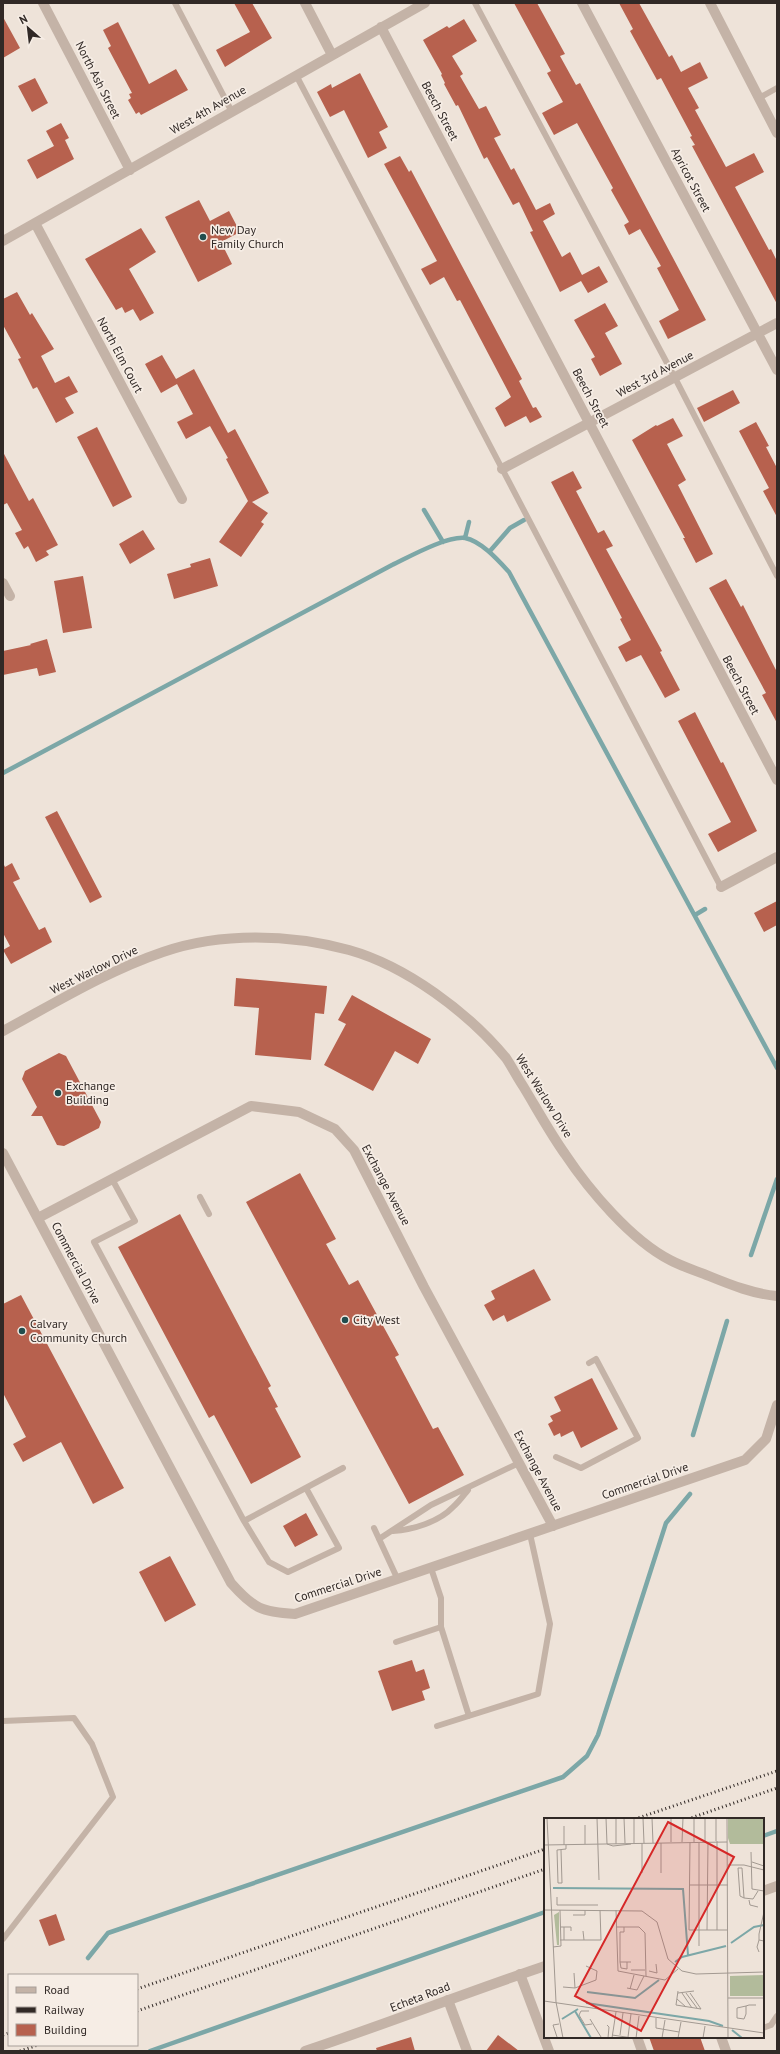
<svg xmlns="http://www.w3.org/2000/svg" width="780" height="2054" font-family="'PT Sans',sans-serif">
<rect width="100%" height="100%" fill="#eee3d9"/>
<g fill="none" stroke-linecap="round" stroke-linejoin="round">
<path stroke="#7ca7a7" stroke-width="4.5" d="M424,510L443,542
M465,538L469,522
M490,551L510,528L524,520
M3,773L392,565C409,557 446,536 465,538C481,541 498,560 509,572L777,1068
M695,915L705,909
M751,1255L777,1179
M693,1435L727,1321
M763,1836L777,1831
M88,1958L108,1933L563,1777L587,1756L598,1735L666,1523L690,1494
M150,2051L545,1912"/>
</g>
<path fill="#b7614e" d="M234,3H252L272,38L225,67L216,50L250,32Z
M514,3H537L565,54L560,56L576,85L580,83L706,320L668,339L659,321L679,310L657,268L661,266L640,229L629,235L624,225L629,222L611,190L613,188L577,123L554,135L542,113L563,102L547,73L551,71Z
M619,3H639L669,57L672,55L681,72L700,62L708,78L688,88L699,108L695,110L726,167L754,153L764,172L735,187L769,250L771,249L777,261V304L692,146L695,145L690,137L692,136L661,78L657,80L630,31L633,29Z
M3,17L20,48L3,58Z
M464,19L477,41L452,56L463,74L460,76L479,109L486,106L501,135L494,138L511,170L514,168L536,210L550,203L555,214L543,221L562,257L570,252L582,275L599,266L608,282L588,293L581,281L560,292L530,232L533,231L519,202L513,205L487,157L484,159L458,105L456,106L444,84L445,83L441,75L442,74L423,40L447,26L449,28Z
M118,22L149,84L176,69L188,90L141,115L139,112L136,114L128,100L131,98L129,94L132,93L108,48L111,46L103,30Z
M360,73L388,127L379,132L387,148L368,158L344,110L330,117L317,92L331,84L332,88Z
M35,78L48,103L32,112L18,86Z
M61,123L69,138L65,140L74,159L37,179L27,160L54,146L46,131Z
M400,156L409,172L411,170L522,379L519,381L533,408L536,407L542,417L530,423L526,416L505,427L495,408L511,397L460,300L457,301L444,277L430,285L421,269L437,261L384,164Z
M199,200L210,221L229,211L240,232L221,242L232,264L198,282L165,217Z
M141,228L156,252L129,269L154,313L140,321L133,309L125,313L122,307L116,310L85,259Z
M17,292L30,315L32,313L54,349L41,356L55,383L69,376L78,392L65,398L74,413L56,423L37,387L33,389L18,359L21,358L3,325V299Z
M605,303L618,326L605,333L622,364L600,376L591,359L595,357L574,320Z
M162,355L176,379L194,369L228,433L235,429L269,493L252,502L268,513L261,522L264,524L241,557L219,542L248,501L226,459L228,458L210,426L186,439L177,422L193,414L177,384L161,393L145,364Z
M733,390L740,403L704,422L697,408Z
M673,418L683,436L667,444L686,480L678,485L713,554L696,563L683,538H685L632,440L656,425L657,426Z
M756,422L769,446L766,447L777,468V517L763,491L769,488L739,431Z
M97,427L132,497L113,507L77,437Z
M3,452L29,501L33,498L58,545L46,551L49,555L36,562L28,546L24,549L15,533L22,530L7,503L3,505Z
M573,471L582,488L576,491L598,533L604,530L613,546L606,549L662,651L660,652L680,690L665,698L641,655L626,662L618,647L631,640L620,619L622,618L551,482Z
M143,530L155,549L130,564L119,544Z
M210,558L218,586L174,599L167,574L191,567L190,564Z
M83,576L92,628L63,633L54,581Z
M726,579L741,607L743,605L777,672V723L762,695L766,693L709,588Z
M47,639L56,672L39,676L37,668L3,675V651L31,645L30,644Z
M695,712L721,763L723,762L757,831L718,852L708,834L731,822L678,721Z
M57,811L102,897L90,903L45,817Z
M3,863L5,867L12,863L20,879L13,882L39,930L45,927L52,942L11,964L3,950L10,946L3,933Z
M777,901V925L764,932L754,913Z
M236,978L327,986L324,1014L315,1013L311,1060L255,1055L259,1008L234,1006Z
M352,995L431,1039L418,1064L395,1051L373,1091L324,1065L346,1024L338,1020Z
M59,1053L66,1056L101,1122L99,1128L64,1146L57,1145L42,1116H31L37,1107L22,1079L25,1071Z
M300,1173L336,1239L326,1244L349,1285L358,1280L399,1355L395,1357L433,1429L438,1427L464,1475L409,1504L246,1202Z
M180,1214L271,1386L268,1388L278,1407L275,1408L301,1457L251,1484L214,1415L209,1418L118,1247Z
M534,1269L551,1300L507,1322L504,1315L493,1321L484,1305L495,1299L491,1291Z
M21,1295L124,1488L93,1504L61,1442L23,1462L13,1444L26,1437L3,1393V1304Z
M592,1378L618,1429L581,1448L573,1431L561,1437L560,1433L554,1436L548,1424L553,1421L550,1416L561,1411L554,1397Z
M306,1513L318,1535L295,1547L283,1526Z
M170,1556L196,1605L165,1622L139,1572Z
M412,1660L416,1672L424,1669L430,1688L422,1691L425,1700L392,1711L378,1671Z
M56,1914L65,1940L49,1946L39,1920Z
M498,2035L519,2051H486Z
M411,2037L415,2051H377L376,2048Z
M649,2037H700L705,2051H654Z"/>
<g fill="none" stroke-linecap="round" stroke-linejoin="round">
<path stroke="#c4b3a7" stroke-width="6" d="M175,3L232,112
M475,3L675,378L777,576
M296,75L721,887
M759,98L777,88
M112,1179L135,1221L94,1242L244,1521L343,1468
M200,1197L209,1214
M556,1457L581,1468L638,1438L596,1359L589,1363
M244,1521L269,1562L288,1572L339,1548L306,1488
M374,1528L398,1580
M393,1531C412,1530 439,1522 453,1507C459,1502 463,1496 468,1490
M379,1539L431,1505L519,1463
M431,1568L441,1598V1627L469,1716
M396,1642L441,1627
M3,1721L74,1718L92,1744L113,1797L3,1939
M437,1726L538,1694L550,1624L530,1534
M763,2028L771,2025L777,2016"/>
<path stroke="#c4b3a7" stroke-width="10" d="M43,3L130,170
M305,3L332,55
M582,3L777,370
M381,27L777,780
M35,223L182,499
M3,241L425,3
M502,469L777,323
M3,583L10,596
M721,887L777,857
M3,1153L231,1583C254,1609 262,1612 295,1614L745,1460L766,1439L777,1405
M38,1218L251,1106L299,1112L335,1129L354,1150L424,1287L553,1526
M520,1974L549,2051
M448,2000L467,2051
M637,2037L642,2051
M721,2037L726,2051"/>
<path stroke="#c4b3a7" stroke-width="10" d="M710,3L777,133
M3,1031C55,1003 107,971 163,952C221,932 290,934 349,950C406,966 468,1012 506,1058C512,1067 517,1077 523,1086C537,1109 550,1133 565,1154C589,1190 631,1240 670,1260C683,1267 697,1271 709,1276C731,1285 754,1294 777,1296
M763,1891L777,1886
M305,2051C386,2024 465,1993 545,1966"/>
<path stroke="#312926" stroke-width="3" stroke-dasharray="1 3" stroke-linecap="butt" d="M635,1819L777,1771
M688,1819L777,1788
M137,1989L545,1849
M137,2011L545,1869
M3,2035L9,2033
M20,2051L38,2045"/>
</g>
<g fill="#214d4e" stroke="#f6ede5" stroke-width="1.5">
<circle cx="203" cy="237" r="4"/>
<circle cx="58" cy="1093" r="4"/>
<circle cx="345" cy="1320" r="4"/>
<circle cx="22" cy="1331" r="4"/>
</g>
<g text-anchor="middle" stroke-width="3.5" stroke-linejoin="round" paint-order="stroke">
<g font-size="12" fill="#312926" stroke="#f6ede5">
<text transform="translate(98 80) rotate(63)" y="4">North Ash Street</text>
<text transform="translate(208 110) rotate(-30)" y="4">West 4th Avenue</text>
<text transform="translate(440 111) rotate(62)" y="4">Beech Street</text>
<text transform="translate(691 180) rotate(62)" y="4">Apricot Street</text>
<text transform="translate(120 355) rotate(62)" y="4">North Elm Court</text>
<text transform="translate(655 374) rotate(-28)" y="4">West 3rd Avenue</text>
<text transform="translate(591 398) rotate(62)" y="4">Beech Street</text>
<text transform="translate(741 685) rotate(62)" y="4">Beech Street</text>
<text transform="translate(94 970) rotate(-26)" y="4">West Warlow Drive</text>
<text transform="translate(544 1096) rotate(58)" y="4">West Warlow Drive</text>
<text transform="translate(386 1185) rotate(62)" y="4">Exchange Avenue</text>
<text transform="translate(76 1263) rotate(62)" y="4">Commercial Drive</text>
<text transform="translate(538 1471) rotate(62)" y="4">Exchange Avenue</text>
<text transform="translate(645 1481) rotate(-19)" y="4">Commercial Drive</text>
<text transform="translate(338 1585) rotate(-18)" y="4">Commercial Drive</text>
<text transform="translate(420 1997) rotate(-21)" y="4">Echeta Road</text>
</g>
<g font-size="12" fill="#312926" stroke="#f6ede5" text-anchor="start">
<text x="211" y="234">New Day<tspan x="211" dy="14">Family Church</tspan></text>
<text x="66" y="1090">Exchange<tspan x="66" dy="14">Building</tspan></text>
<text x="353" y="1324">City West</text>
<text x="30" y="1328">Calvary<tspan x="30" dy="14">Community Church</tspan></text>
</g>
</g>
<g transform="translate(544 1818)">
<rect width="220" height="220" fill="#eee3d9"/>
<path d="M184,0H220V26H186L184,20ZM15,94V127H13L10,97ZM220,157V178H186V158Z" fill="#b2bb9b"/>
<path fill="none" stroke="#7ca7a7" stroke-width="2" d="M9,70L139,71L144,137M187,125L210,109L220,107M131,144L138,139L182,128M43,174L91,180L115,162M42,185L165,203L179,208M31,193L47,220M18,201L34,191M188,212L198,220"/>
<path fill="none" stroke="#a29991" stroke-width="1" d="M3,0L12,184L19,220M53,0L55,62M62,0L63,26L69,28L87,26M72,0V26M80,0L81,25M90,0V25M99,0L100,25M108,0L109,25M183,0L184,220M41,7V26M20,8V27M161,23V0M172,23V0M127,24V0M138,24L139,0M146,24L145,112H184M150,24V0M98,25V55M117,25V55M0,27L183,24M17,32L18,65H14L13,32L22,31V27M207,34L208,71L220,73M208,44L220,48M184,47H200L220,52M145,67H184M13,79V87H54M200,80L196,78L194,50H198L200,80L209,81L214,73M205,82L206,87L214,89M0,92L98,93L113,104L124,141L138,153L152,156L220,154M72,92L74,153L121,162L134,151M220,94L215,116V122L220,123M29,97H41V92M16,109H27V113M20,109V122M72,109H95L101,115L102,158M80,109V114H76V144H87M163,112L164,24M173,112V23M16,122H40L39,113M40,122H57L56,92M155,128V24M9,129L17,128L16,92M215,134L213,129L215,122M76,144L77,150L83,151V144M87,152H101M105,153L113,155L112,146M19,169L31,170L30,155M31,170L52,162L53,153L42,148M83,170L93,172L100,158M86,171L90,157M134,173L132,187L157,191L146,175M134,175L150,173M138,175L148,190M142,175L153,190M184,180H220M133,181L142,189M0,183L220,215M202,188V196L200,201L193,200V190L202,188L205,187H212M45,193H37L35,197L41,207L48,206M112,200V210L135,214M46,201L57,219M63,207L65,209L64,220M68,217L89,220M76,217L79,195M13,219L9,207L15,206M84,219L87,196M68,220L72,194M92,220L95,198M118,220L121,202M134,220L137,204M159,220L161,208"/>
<path fill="#d62828" fill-opacity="0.15" stroke="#d62828" stroke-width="2" d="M124,4L190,39L97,213L31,178Z"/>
<rect width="220" height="220" fill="none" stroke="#312926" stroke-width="2"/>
</g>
<rect width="780" height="2054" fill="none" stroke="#312926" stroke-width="8"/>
<rect x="8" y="1974" width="130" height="72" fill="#f6ede5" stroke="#a79f99"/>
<rect x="16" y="1987" width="20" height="6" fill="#c4b3a7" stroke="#a79f99"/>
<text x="44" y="1994" font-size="12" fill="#312926">Road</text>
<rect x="16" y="2007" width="20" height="6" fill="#312926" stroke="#a79f99"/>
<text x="44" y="2014" font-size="12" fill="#312926">Railway</text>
<rect x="16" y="2024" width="20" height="12" fill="#b7614e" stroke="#a79f99"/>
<text x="44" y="2034" font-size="12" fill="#312926">Building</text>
<g transform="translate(28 28) rotate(332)" stroke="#f6ede5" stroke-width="3" paint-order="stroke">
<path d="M0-3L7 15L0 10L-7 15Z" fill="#312926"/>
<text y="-6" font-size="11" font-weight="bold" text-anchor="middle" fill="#312926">N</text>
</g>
</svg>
